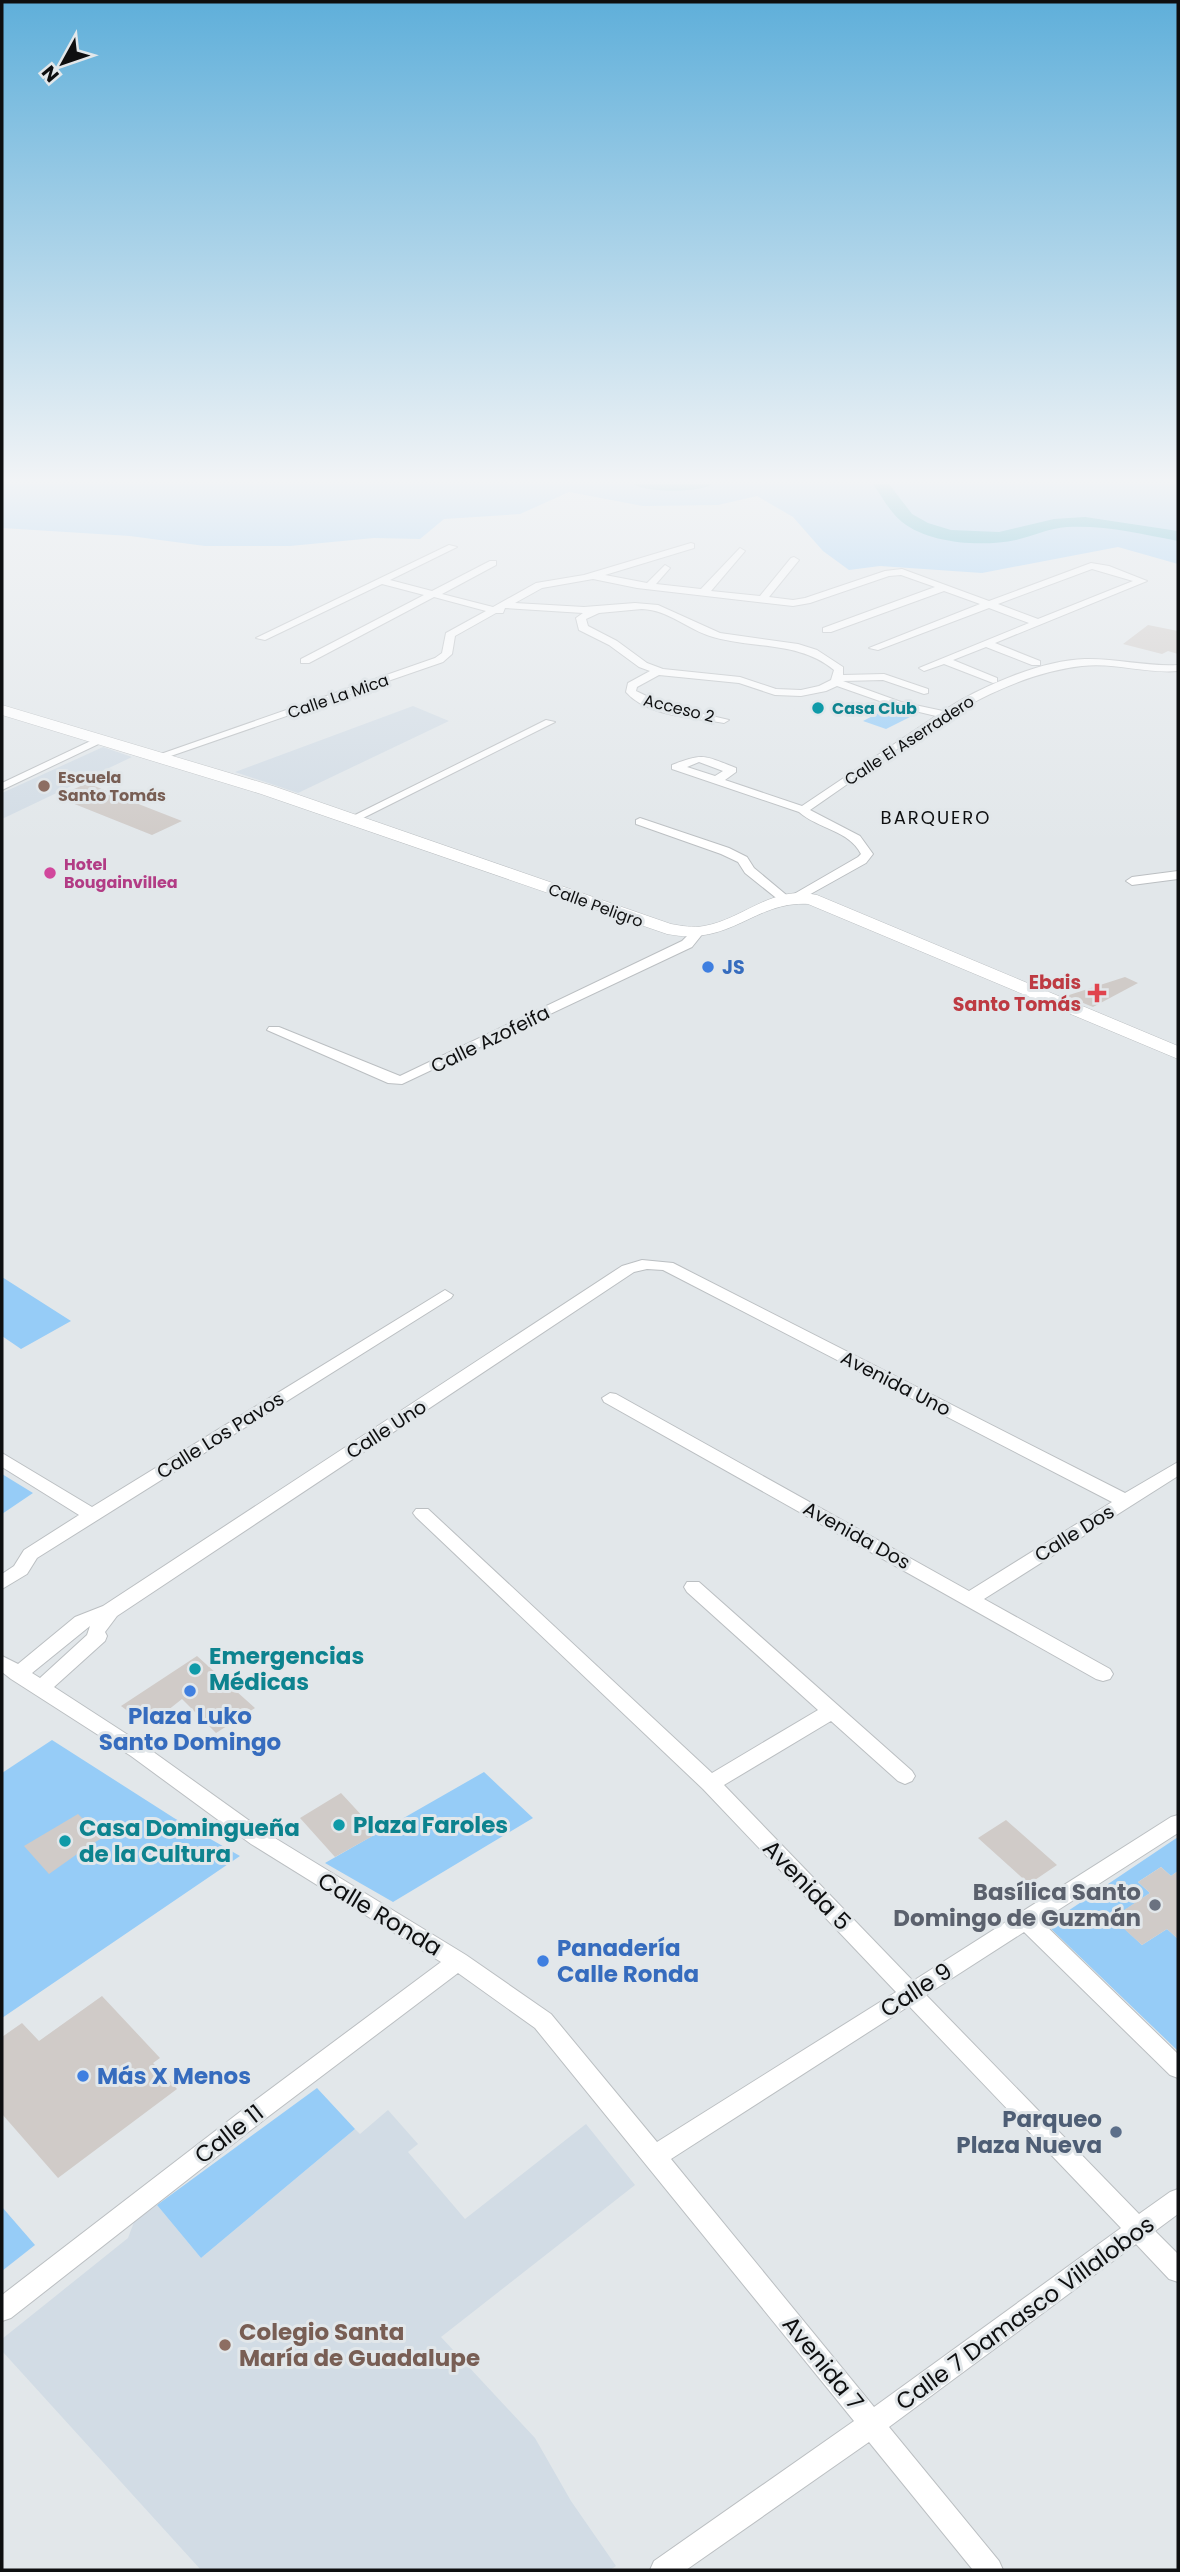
<svg xmlns="http://www.w3.org/2000/svg" width="1180" height="2572" font-family="Poppins,sans-serif">
<rect width="100%" height="100%" fill="#e2e7ea"/>
<path fill="#d2dce5" d="M413,706L449,721L298,793L235,772Z
M103,747L132,757L2,819V793Z
M388,2110L418,2144L408,2152L465,2219L586,2124L635,2185L441,2337L535,2438L571,2501L616,2566L610,2570H201L2,2351V2339L128,2238L134,2222L157,2205L201,2258L355,2129L360,2134Z"/>
<path fill="#96ccf7" d="M2,484H1178V564L1118,547L982,573L880,566L849,570L823,551L793,517L757,496L718,505L643,506L569,492L520,514L444,519L420,539L374,538L290,546H205L130,536L2,528Z
M890,707L914,715L886,729L863,721Z
M2,1277L71,1321L21,1349L2,1336Z
M2,1474L33,1493L2,1514Z
M52,1740L174,1818L240,1856L2,2018V1773Z
M484,1772L533,1818L393,1902L325,1863Z
M1178,1837V1871L1171,1876L1161,1867L1138,1882L1150,1893L1113,1918L1142,1945L1167,1929L1178,1939V2051L1047,1925Z
M317,2088L355,2129L201,2258L157,2205Z
M2,2207L35,2245L2,2271Z"/>
<g fill="none" stroke-linecap="round" stroke-linejoin="round">
<path fill="#32a8c4" fill-rule="evenodd" d="M634,484H712C702,493 644,493 634,484Z
M873,484H889L912,514L928,523L951,530L999,532L1054,519L1085,517L1178,531V541C1142,534 1105,525 1067,527C1049,528 1033,536 1016,540C982,547 930,544 902,522C890,512 882,497 873,484Z"/>
</g>
<path fill="#d0cbc8" d="M1148,625L1178,631V654L1168,651L1162,654L1123,644Z
M87,783L141,805L182,821L152,835L57,797Z
M1125,977L1138,983L1093,1007L1066,996Z
M197,1656L255,1708L216,1733L182,1699L148,1726L121,1706Z
M341,1793L378,1833L335,1857L300,1818Z
M78,1814L102,1838L92,1844L98,1851L86,1858L80,1852L49,1874L24,1846Z
M1006,1820L1057,1865L1029,1884L978,1838Z
M1161,1867L1171,1876L1178,1871V1939L1167,1929L1142,1945L1112,1918L1150,1893L1138,1882Z
M102,1996L160,2058L153,2063L177,2089L58,2178L2,2114V2037L22,2023L39,2041Z"/>
<g fill="none" stroke-linecap="round" stroke-linejoin="round">
<g stroke="#bbbfc2" stroke-width="2">
<path id="minor" d="M691,543L694,544V548L605,575L647,583L665,565L670,568L656,584L701,589L740,548L745,551L711,591L760,596L791,558L794,557L799,560L769,597L793,600L805,598L885,571L902,569L989,601L1091,563L1109,566L1147,581L995,643L1040,661V665H1032L986,647L953,660L997,678V682L993,683L944,664L924,671L919,668L1029,623L989,608L878,650L869,648L980,604L944,591L831,632H823V628L935,587L901,575L889,576L810,603L793,606L637,588L593,579L542,588L515,603L584,607L635,603L658,605L720,633L798,644L817,650L843,667V675L884,674L928,689V693L924,694L883,680L843,681L901,702L943,711C979,687 1042,660 1085,659C1116,658 1147,667 1178,665V671C1146,674 1114,662 1082,666C984,677 890,756 810,810L860,836L873,854L866,863L798,901L792,897L794,894L858,857L861,854C849,830 818,829 799,812L672,769V765C704,752 705,756 736,768V772L725,780L802,806L936,716L894,706L837,686L826,691L801,696L775,695L739,683L659,675L637,687L636,691L665,705L729,720L724,723C693,717 648,717 626,692L628,683L650,671L639,667L609,645L579,630L576,618L583,613L505,608L503,613H496L455,636L452,654L443,662L165,758L155,756L435,658L442,653L446,633L486,611L434,597L309,663H301V659L424,595L382,584L265,640L256,638L449,545L457,547L390,580L432,591L490,561H496V565L442,594L493,607L536,583L584,575ZM1092,569L1133,581L1038,619L998,604ZM642,609C669,610 688,630 713,637C754,649 799,641 834,670L831,680L819,686L801,690L776,689L740,677L663,669L647,663L617,641L588,626L586,619L599,613ZM699,762L723,771L715,776L687,767Z
M546,720L555,722L357,821H349L347,819Z
M99,737L109,739L2,790V783Z
M640,818L729,848L747,857L754,868L790,898L784,902L780,901L745,873L738,862L721,854L636,824V820Z
M1178,871V879L1132,885L1126,881L1132,877Z
M698,928L704,932L692,947L402,1084L388,1083L267,1030L269,1027H279L400,1076L682,941L694,929Z
M642,1260L673,1263L1125,1493L1178,1462V1476L984,1599L1110,1669L1113,1674L1110,1679L1103,1681L1096,1679L604,1402L602,1398L610,1393L616,1394L969,1591L1112,1502L663,1270L647,1269L634,1272L117,1616L105,1632L107,1636L105,1641L54,1687L145,1746L265,1832L466,1955L551,2014L657,2142L896,1992L703,1789L416,1517L413,1513L416,1509H428L712,1773L818,1710L687,1592L684,1587L687,1582H699L912,1771L915,1776L912,1781L905,1784L898,1781L831,1721L724,1785L913,1981L1171,1817L1178,1815V1833L1041,1921L1178,2054V2078L1170,2075L1024,1932L926,1995L1139,2214L1170,2192L1178,2189V2214L1155,2231L1178,2254V2282L1169,2279L1136,2244L889,2427L999,2561L1003,2570H973L869,2442L686,2570H650L654,2561L854,2421L535,2028L458,1973L265,2119L11,2318L2,2321V2295L249,2105L441,1962L251,1844L131,1756L11,1679L2,1672V1656L18,1664L75,1617L103,1606L622,1266ZM90,1626L87,1635L40,1678L32,1673ZM909,2006L1121,2228L874,2407L671,2159Z
M445,1290L453,1295L451,1298L37,1558L27,1574L2,1589V1574L14,1566L24,1550L79,1515L2,1467V1453L92,1507Z"/>
</g>
<g stroke="#bbbfc2" stroke-width="1">
<path id="secondary" d="M2,705L273,786L671,924C682,926 693,928 704,926C744,919 773,884 817,895L1178,1046V1059L808,904C754,901 731,947 667,934L261,794L2,715Z"/>
</g>
<use href="#minor" fill="#fff" fill-rule="evenodd"/>
<use href="#secondary" fill="#fff" fill-rule="evenodd"/>
</g>
<linearGradient id="sky" x2="0" y2="1"><stop stop-color="#5fafda"/><stop offset="0.57" stop-color="#f2f4f6"/><stop offset="1" stop-color="#f2f4f6" stop-opacity="0"/></linearGradient>
<rect width="1180" height="844" fill="url(#sky)"/>
<g fill="#0f9aa8" stroke="#e2e7ea" stroke-width="2.5">
<circle cx="818" cy="708" r="7"/>
<circle cx="195" cy="1669" r="7"/>
<circle cx="339" cy="1825" r="7"/>
<circle cx="65" cy="1841" r="7"/>
</g>
<g fill="#8d6e63" stroke="#e2e7ea" stroke-width="2.5">
<circle cx="44" cy="786" r="7"/>
<circle cx="225" cy="2345" r="7"/>
</g>
<circle fill="#d1479c" stroke="#e2e7ea" stroke-width="2.5" cx="50" cy="873" r="7"/>
<g fill="#3f7fe0" stroke="#e2e7ea" stroke-width="2.5">
<circle cx="708" cy="967" r="7"/>
<circle cx="190" cy="1691" r="7"/>
<circle cx="543" cy="1961" r="7"/>
<circle cx="83" cy="2076" r="7"/>
</g>
<path fill="#e0444e" stroke="#e2e7ea" stroke-width="2.5" d="M1093.5 982.5h7v7h7v7h-7v7h-7v-7h-7v-7h7z"/>
<circle fill="#6b7280" stroke="#e2e7ea" stroke-width="2.5" cx="1155" cy="1905" r="7"/>
<circle fill="#5c6f8a" stroke="#e2e7ea" stroke-width="2.5" cx="1116" cy="2132" r="7"/>
<g text-anchor="middle" stroke-width="6" stroke-linejoin="round" paint-order="stroke">
<g font-size="16" fill="#0e0f10" stroke="#e2e7ea">
<text transform="translate(338 696) rotate(-19)" y="6">Calle La Mica</text>
<text transform="translate(679 708) rotate(14)" y="6">Acceso 2</text>
<text transform="translate(909 740) rotate(-33)" y="6">Calle El Aserradero</text>
<text transform="translate(596 905) rotate(20)" y="6">Calle Peligro</text>
</g>
<g font-size="16" font-weight="bold" fill="#0d838f" stroke="#e2e7ea" text-anchor="start">
<text x="832" y="714">Casa Club</text>
</g>
<g font-size="16" font-weight="bold" fill="#785e54" stroke="#e2e7ea" text-anchor="start">
<text x="58" y="783">Escuela<tspan x="58" dy="18">Santo Tomás</tspan></text>
</g>
<g font-size="16" font-weight="bold" fill="#b23c85" stroke="#e2e7ea" text-anchor="start">
<text x="64" y="870">Hotel<tspan x="64" dy="18">Bougainvillea</tspan></text>
</g>
<g font-size="18" letter-spacing="2" fill="#0e0f10" stroke="#e2e7ea">
<text x="936" y="824">BARQUERO</text>
</g>
<g font-size="19" font-weight="bold" fill="#366cbe" stroke="#e2e7ea" text-anchor="start">
<text x="722" y="974">JS</text>
</g>
<g font-size="19" font-weight="bold" fill="#be3a42" stroke="#e2e7ea" text-anchor="end">
<text x="1081" y="989">Ebais<tspan x="1081" dy="22">Santo Tomás</tspan></text>
</g>
<g font-size="19" fill="#0e0f10" stroke="#e2e7ea">
<text transform="translate(490 1039) rotate(-26)" y="7">Calle Azofeifa</text>
<text transform="translate(896 1383) rotate(27)" y="7">Avenida Uno</text>
<text transform="translate(386 1429) rotate(-33)" y="7">Calle Uno</text>
<text transform="translate(220 1435) rotate(-32)" y="7">Calle Los Pavos</text>
<text transform="translate(1074 1533) rotate(-32)" y="7">Calle Dos</text>
<text transform="translate(857 1535) rotate(29)" y="7">Avenida Dos</text>
</g>
<g font-size="23" font-weight="bold" fill="#0d838f" stroke="#e2e7ea" text-anchor="start">
<text x="209" y="1664">Emergencias<tspan x="209" dy="26">Médicas</tspan></text>
<text x="353" y="1833">Plaza Faroles</text>
<text x="79" y="1836">Casa Domingueña<tspan x="79" dy="26">de la Cultura</tspan></text>
</g>
<g font-size="23" font-weight="bold" fill="#366cbe" stroke="#e2e7ea" text-anchor="start">
<text x="190" y="1724" text-anchor="middle">Plaza Luko<tspan x="190" dy="26">Santo Domingo</tspan></text>
<text x="557" y="1956">Panadería<tspan x="557" dy="26">Calle Ronda</tspan></text>
<text x="97" y="2084">Más X Menos</text>
</g>
<g font-size="23" fill="#0e0f10" stroke="#e2e7ea">
<text transform="translate(807 1885) rotate(46)" y="8">Avenida 5</text>
<text transform="translate(380 1914) rotate(31)" y="8">Calle Ronda</text>
<text transform="translate(916 1990) rotate(-33)" y="8">Calle 9</text>
<text transform="translate(229 2134) rotate(-38)" y="8">Calle 11</text>
<text transform="translate(1025 2313) rotate(-36)" y="8">Calle 7 Damasco Villalobos</text>
<text transform="translate(823 2363) rotate(51)" y="8">Avenida 7</text>
</g>
<g font-size="23" font-weight="bold" fill="#5b616d" stroke="#e2e7ea" text-anchor="end">
<text x="1141" y="1900">Basílica Santo<tspan x="1141" dy="26">Domingo de Guzmán</tspan></text>
</g>
<g font-size="23" font-weight="bold" fill="#4e5e75" stroke="#e2e7ea" text-anchor="end">
<text x="1102" y="2127">Parqueo<tspan x="1102" dy="26">Plaza Nueva</tspan></text>
</g>
<g font-size="23" font-weight="bold" fill="#785e54" stroke="#e2e7ea" text-anchor="start">
<text x="239" y="2340">Colegio Santa<tspan x="239" dy="26">María de Guadalupe</tspan></text>
</g>
</g>
<rect width="1180" height="2572" fill="none" stroke="#0e0f10" stroke-width="7"/>
<g transform="translate(63 63) rotate(230)" stroke="#e2e7ea" stroke-width="5" paint-order="stroke">
<path d="M0-5L12 26L0 18L-12 26Z" fill="#0e0f10"/>
<text y="-10" font-size="19" font-weight="bold" text-anchor="middle" fill="#0e0f10">N</text>
</g>
</svg>
